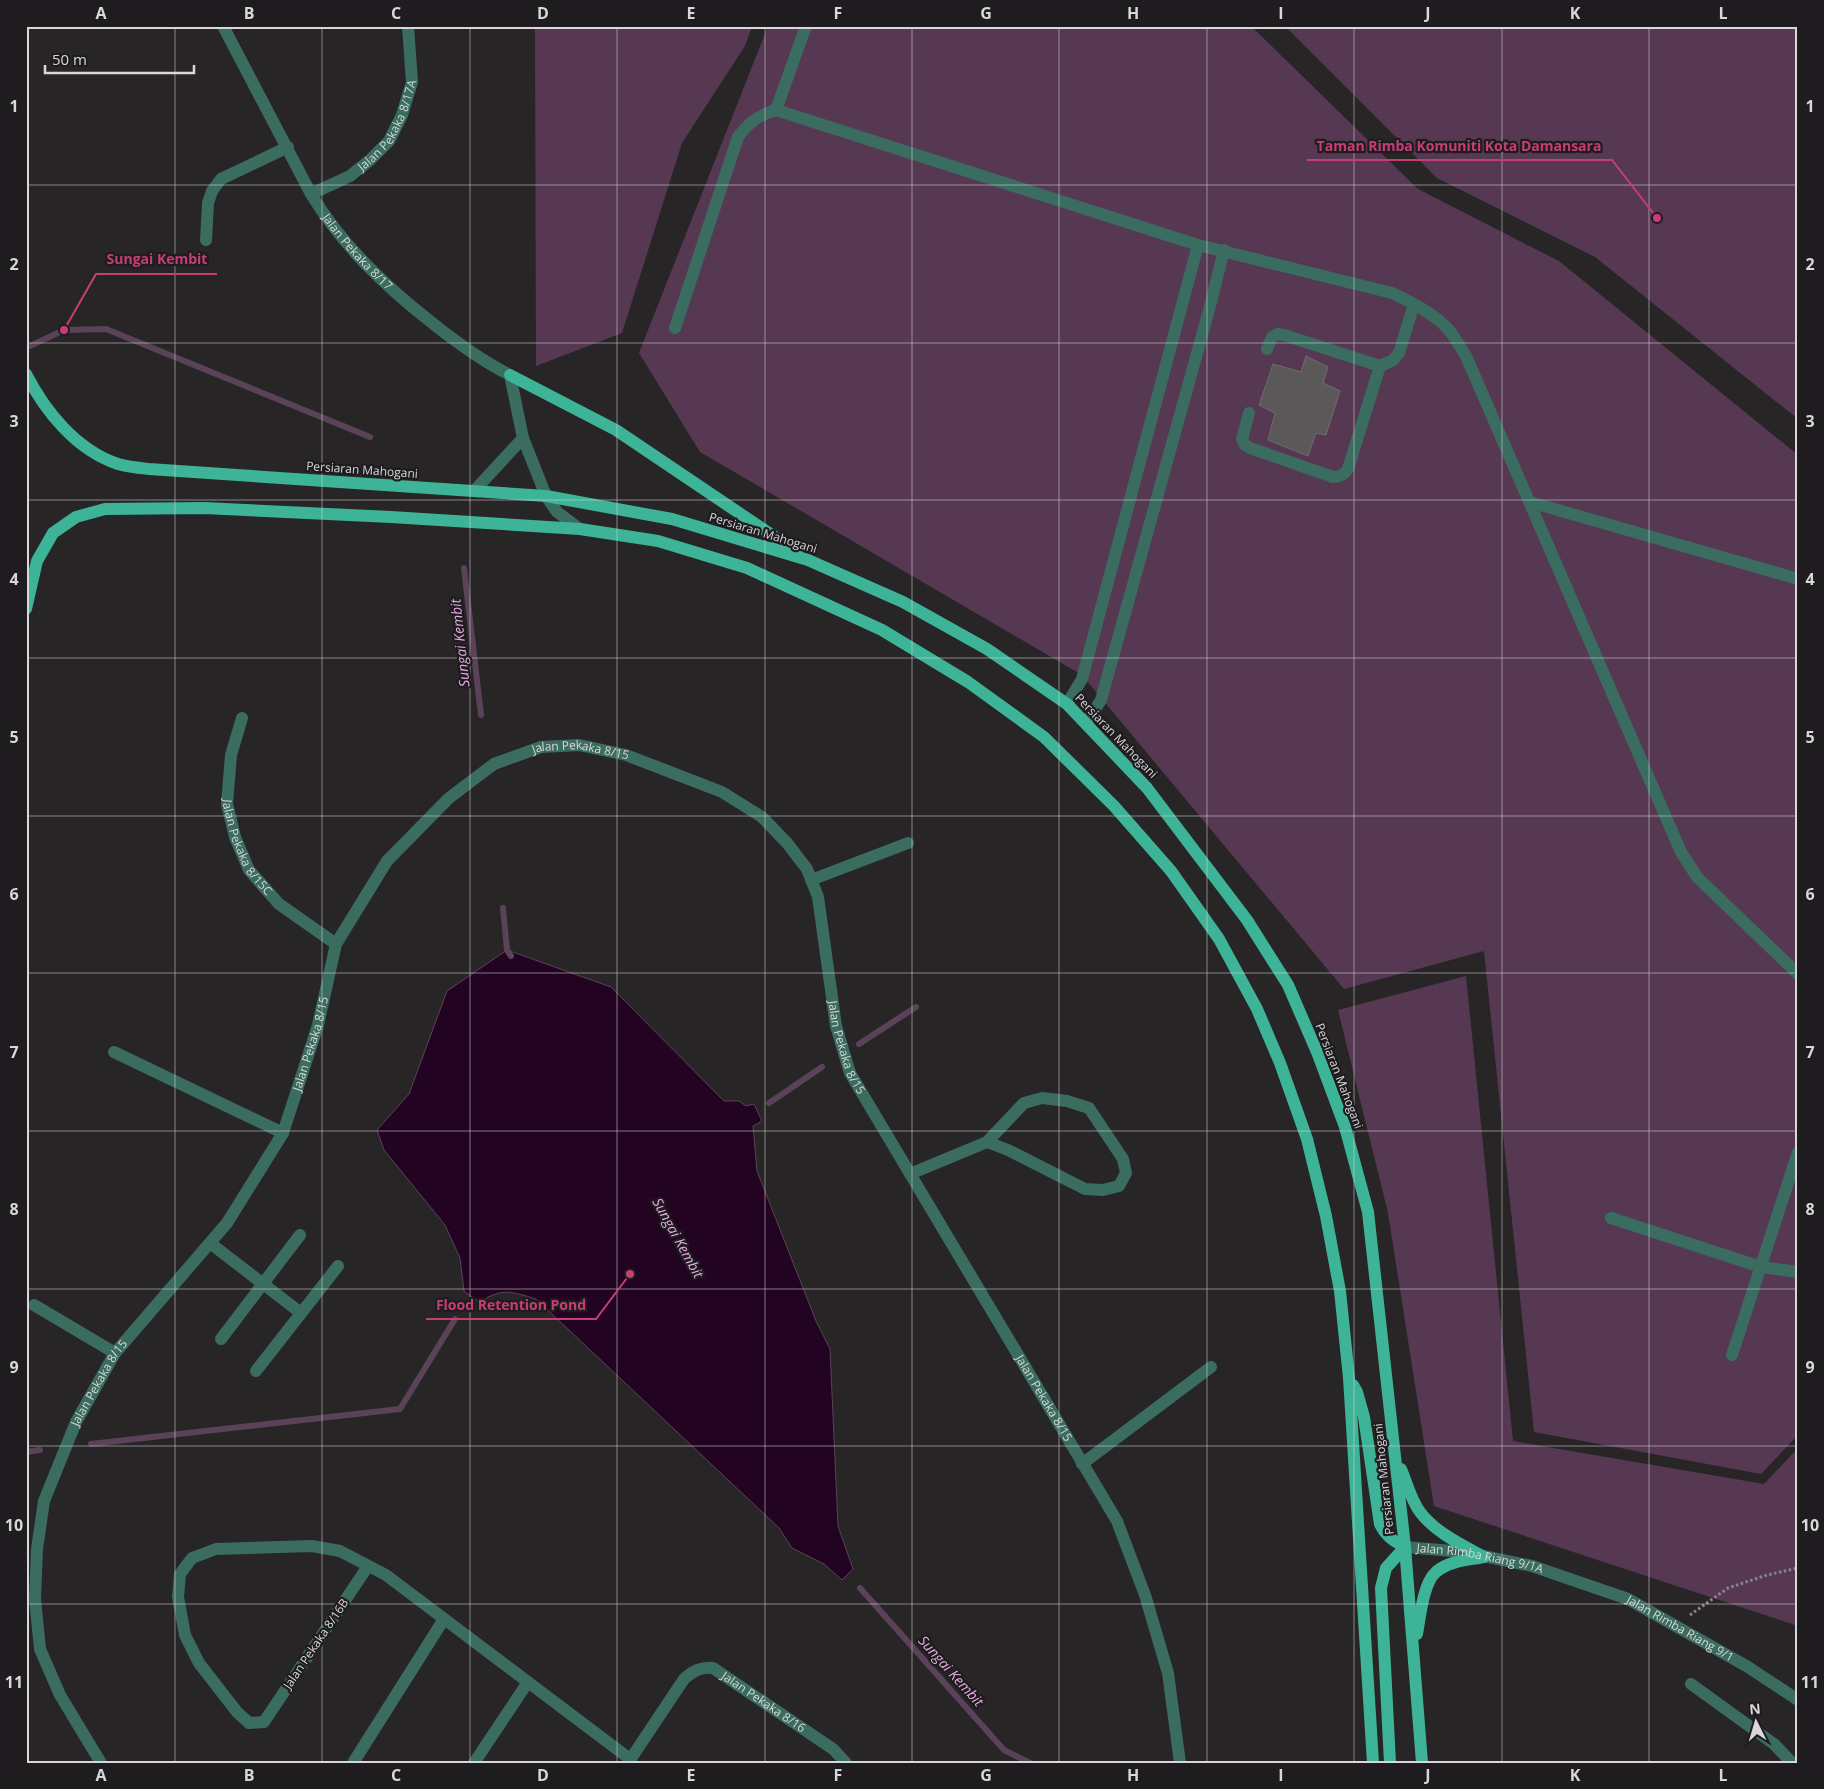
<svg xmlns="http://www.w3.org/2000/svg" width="1824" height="1789" font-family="'Open Sans',sans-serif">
<rect width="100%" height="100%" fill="#282527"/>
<path fill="#563853" d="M535,26H752L745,46L682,143L622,333L536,366Z
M768,26H1251L1418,189L1559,261L1798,455V1435L1761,1474L1534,1432L1484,951L1344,989L1082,675L700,452L639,353Z
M1285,26H1798V419L1595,257L1437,178Z
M1466,976L1513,1441L1764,1484L1798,1448V1626L1434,1506L1388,1213L1338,1010Z"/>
<path fill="#230322" stroke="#5a4359" d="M507,950L611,987L724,1101H739L746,1106L754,1104L762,1121L753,1126L757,1171L816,1321L830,1349L838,1526L853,1569L842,1580L824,1564L792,1548L779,1528L536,1299C510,1291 503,1288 479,1302L464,1291L460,1258L445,1225L384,1150L377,1130L409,1094L447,991Z"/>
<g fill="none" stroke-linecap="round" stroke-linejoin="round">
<path stroke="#5a4359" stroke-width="6" d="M30,346L64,330L106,329L370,437
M464,568L481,715
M503,908L507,950L511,956
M859,1044L916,1007
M769,1103L822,1067
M91,1444L400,1409L455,1319
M26,1452L40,1450
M860,1588L1004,1750L1030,1763"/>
</g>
<path fill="#5b585a" stroke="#6f6c6e" d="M1306,356L1328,367L1323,383L1340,391L1326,435L1316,433L1308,456L1268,440L1275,413L1259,405L1273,364L1301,372Z"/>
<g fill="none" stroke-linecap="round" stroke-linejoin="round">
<path stroke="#888688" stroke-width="3" stroke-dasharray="2.5 2.5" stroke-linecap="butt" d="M1690,1615L1728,1588L1767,1575L1798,1568"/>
<g stroke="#3a6d5f" stroke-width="12">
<path id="s1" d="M223,26L311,194C342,245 384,285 431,322C456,342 482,361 510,375L523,438L546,496L557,512L580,529"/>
<path d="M776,110L806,26"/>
<path id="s2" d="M311,194L350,176L370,160L389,141L402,115L412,82L408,26"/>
<path d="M206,240L208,203L212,191L221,179L288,147"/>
<path d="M675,328L738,137C748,123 759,115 776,110L1198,245L1392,293C1412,303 1432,312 1448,329C1455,337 1460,347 1466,356L1681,852L1697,877L1798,974"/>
<path d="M1267,349L1272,337L1278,334L1284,335L1380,366"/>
<path d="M1249,413L1242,439L1245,445L1250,448L1333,477C1340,477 1344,475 1348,469L1380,366L1393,360L1399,353L1414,304"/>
<path d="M474,491L523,438"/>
<path d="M1530,502L1798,579"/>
<path d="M1067,704L1082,679L1198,245"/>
<path id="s3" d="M242,718L231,755L227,804L235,837L249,870L279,904L336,944"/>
<path d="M1086,723L1101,700L1209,310L1224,250"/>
<path d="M811,880L908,843"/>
<path d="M114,1052L283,1133"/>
<path d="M910,1174L987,1142L1024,1103L1042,1098L1067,1101L1089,1108L1123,1159L1126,1173L1119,1186L1103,1190L1085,1189L1008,1150L987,1142"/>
<path d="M1611,1218L1761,1267L1798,1272"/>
<path d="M210,1243L301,1313"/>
<path d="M34,1305L115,1353"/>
<path d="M221,1339L300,1235"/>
<path d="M1732,1355L1798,1152"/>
<path d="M256,1371L338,1266"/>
<path d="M1082,1464L1211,1367"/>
<path id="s4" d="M1405,1547L1464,1552L1532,1566L1628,1599L1748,1667L1798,1700"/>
<path d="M368,1566L264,1722L249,1723L237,1712L199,1663L185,1635L178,1597L180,1574L192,1558L216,1549L312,1546L340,1551L386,1575L630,1759"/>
<path d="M1691,1684L1774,1744L1792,1763"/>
<path id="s5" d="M101,1763L60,1695L40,1649L35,1599L37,1549L44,1501L76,1422L115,1353L227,1223L283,1133L318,1025L336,944L387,861L449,798L494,764L541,747L579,745L626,755L722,792L762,817L787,843L807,869L818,897L836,1026L850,1073L1117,1521L1145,1595L1168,1673L1180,1763"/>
<path d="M353,1763L444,1619"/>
<path d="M474,1763L528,1682"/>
<path id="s6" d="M628,1763L684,1679C693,1671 700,1667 713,1668L833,1749L846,1763"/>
</g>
<path stroke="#3db497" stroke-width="12" d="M26,374C45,411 76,450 118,464C128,467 139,468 149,469L546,496L672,519L808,560L903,602L987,649L1067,704L1147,788L1247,920L1288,985L1317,1052L1345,1127L1368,1212L1405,1547L1422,1763
M510,375L616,430L797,552
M26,609L37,561L53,533L76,517L105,509L204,508L391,517L580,529L658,541L747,568L882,630L968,682L1044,737L1114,806L1171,871L1219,939L1257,1009L1280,1063L1307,1139L1326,1216L1340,1291L1349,1378L1373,1763
M1353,1385L1357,1392L1364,1417L1380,1524C1386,1536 1393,1541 1405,1547
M1401,1469C1407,1483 1411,1500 1420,1512C1436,1533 1462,1545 1484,1557
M1417,1634C1420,1618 1423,1583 1436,1572C1448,1561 1469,1560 1484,1557
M1390,1763L1381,1588L1386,1568L1405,1547"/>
</g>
<path fill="none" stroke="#d9d7d9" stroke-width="1" stroke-opacity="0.55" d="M175,26V1763M322,26V1763M470,26V1763M617,26V1763M765,26V1763M912,26V1763M1059,26V1763M1207,26V1763M1354,26V1763M1502,26V1763M1649,26V1763M26,185H1798M26,343H1798M26,500H1798M26,658H1798M26,816H1798M26,973H1798M26,1131H1798M26,1289H1798M26,1446H1798M26,1604H1798"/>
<g text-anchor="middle" stroke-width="4.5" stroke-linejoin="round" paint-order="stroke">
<g font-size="12" fill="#d9d7d9" stroke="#1e1c1e">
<text dy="4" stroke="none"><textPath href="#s2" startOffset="108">Jalan Pekaka 8/17A</textPath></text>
<text dy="4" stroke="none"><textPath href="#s1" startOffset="264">Jalan Pekaka 8/17</textPath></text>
<text transform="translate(362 470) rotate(4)" y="4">Persiaran Mahogani</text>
<text transform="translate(763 533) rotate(17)" y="4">Persiaran Mahogani</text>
<text transform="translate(1116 736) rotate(46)" y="4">Persiaran Mahogani</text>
<text dy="4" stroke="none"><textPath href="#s5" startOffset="1249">Jalan Pekaka 8/15</textPath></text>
<text dy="4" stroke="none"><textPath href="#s3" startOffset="136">Jalan Pekaka 8/15C</textPath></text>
<text dy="4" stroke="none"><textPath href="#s5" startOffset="814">Jalan Pekaka 8/15</textPath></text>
<text dy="4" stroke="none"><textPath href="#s5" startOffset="1698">Jalan Pekaka 8/15</textPath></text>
<text transform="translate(1339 1076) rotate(69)" y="4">Persiaran Mahogani</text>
<text dy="4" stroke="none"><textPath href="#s5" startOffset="409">Jalan Pekaka 8/15</textPath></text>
<text dy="4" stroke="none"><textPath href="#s5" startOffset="2102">Jalan Pekaka 8/15</textPath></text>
<text transform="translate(1384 1479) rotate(-96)" y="4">Persiaran Mahogani</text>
<text dy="4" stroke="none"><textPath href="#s4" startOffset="76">Jalan Rimba Riang 9/1A</textPath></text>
<text dy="4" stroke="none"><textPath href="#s4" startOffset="290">Jalan Rimba Riang 9/1</textPath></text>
<text transform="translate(316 1644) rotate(-56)" y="4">Jalan Pekaka 8/16B</text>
<text dy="4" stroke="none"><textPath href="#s6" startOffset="194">Jalan Pekaka 8/16</textPath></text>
</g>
<g font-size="14" font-style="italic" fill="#e9abe4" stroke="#1e1c1e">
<text transform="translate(460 643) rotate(-96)" y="5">Sungai Kembit</text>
<text transform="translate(678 1238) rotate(61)" y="5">Sungai Kembit</text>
<text transform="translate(951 1671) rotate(48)" y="5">Sungai Kembit</text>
</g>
</g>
<path fill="none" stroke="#c73e74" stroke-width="2" d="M1657 218L1612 160H1307M64 330L96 274H217M630 1274L596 1319H426"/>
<g fill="#c73e74" stroke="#1e1c1e" stroke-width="2">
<circle cx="1657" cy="218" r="5"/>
<circle cx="64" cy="330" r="5"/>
<circle cx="630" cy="1274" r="5"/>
</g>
<g font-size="14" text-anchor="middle" font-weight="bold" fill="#c73e74" stroke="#1e1c1e" stroke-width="4.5" stroke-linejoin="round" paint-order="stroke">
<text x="1459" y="151">Taman Rimba Komuniti Kota Damansara</text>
<text x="157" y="264">Sungai Kembit</text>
<text x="511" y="1310">Flood Retention Pond</text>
</g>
<rect width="1824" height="1789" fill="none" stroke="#1e1c1e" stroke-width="55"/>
<g transform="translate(1756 1722) rotate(355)" stroke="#1e1c1e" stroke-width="4" paint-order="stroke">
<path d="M0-4L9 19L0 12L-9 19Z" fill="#d9d7d9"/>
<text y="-8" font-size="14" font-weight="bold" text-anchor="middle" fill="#d9d7d9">N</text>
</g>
<path d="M45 65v8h149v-8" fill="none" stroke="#d9d7d9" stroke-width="2.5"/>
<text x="52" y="65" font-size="15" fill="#d9d7d9" stroke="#1e1c1e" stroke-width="4" paint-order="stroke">50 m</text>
<rect x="28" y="28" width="1768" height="1734" fill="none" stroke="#d9d7d9" stroke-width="2"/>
<g font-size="16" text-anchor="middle" font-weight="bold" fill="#d9d7d9">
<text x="101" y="19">A</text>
<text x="249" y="19">B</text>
<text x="396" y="19">C</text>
<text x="543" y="19">D</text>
<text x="691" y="19">E</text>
<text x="838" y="19">F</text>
<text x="986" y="19">G</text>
<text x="1133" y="19">H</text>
<text x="1281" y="19">I</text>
<text x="1428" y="19">J</text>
<text x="1575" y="19">K</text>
<text x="1723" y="19">L</text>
<text x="14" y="112">1</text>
<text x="1810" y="112">1</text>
<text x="14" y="270">2</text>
<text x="1810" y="270">2</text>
<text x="14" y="427">3</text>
<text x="1810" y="427">3</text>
<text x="14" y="585">4</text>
<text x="1810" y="585">4</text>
<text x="14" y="743">5</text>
<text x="1810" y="743">5</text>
<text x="14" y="900">6</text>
<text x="1810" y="900">6</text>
<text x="14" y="1058">7</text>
<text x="1810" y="1058">7</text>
<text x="14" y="1215">8</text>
<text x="1810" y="1215">8</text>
<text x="14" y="1373">9</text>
<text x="1810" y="1373">9</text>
<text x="14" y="1531">10</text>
<text x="1810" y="1531">10</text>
<text x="14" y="1688">11</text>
<text x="1810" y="1688">11</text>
<text x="101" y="1781">A</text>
<text x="249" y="1781">B</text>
<text x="396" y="1781">C</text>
<text x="543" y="1781">D</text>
<text x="691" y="1781">E</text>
<text x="838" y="1781">F</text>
<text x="986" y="1781">G</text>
<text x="1133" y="1781">H</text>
<text x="1281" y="1781">I</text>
<text x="1428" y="1781">J</text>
<text x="1575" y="1781">K</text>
<text x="1723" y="1781">L</text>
</g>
</svg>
